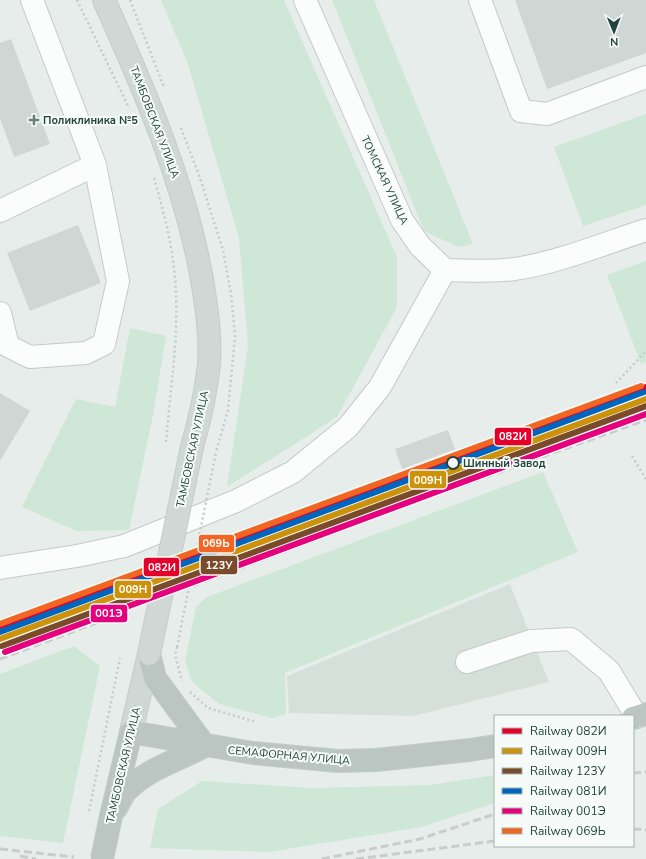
<svg xmlns="http://www.w3.org/2000/svg" width="646" height="859" font-family="'Nunito Sans',sans-serif">
<rect width="100%" height="100%" fill="#e7edea"/>
<path fill="#d5e0da" d="M510,584L549,682L413,716L289,713L287,676Z"/>
<path fill="#cfe7d6" d="M161,0H284L397,257V307L337,417L227,487L248,346L239,238L188,64Z
M332,0H374L473,244L458,247L424,231Z
M646,114V205L583,226L554,147Z
M646,261V362L641,364L607,275Z
M130,328L166,336L153,415L129,530L77,531L22,507L76,399L115,407Z
M543,472L578,552L285,673L286,714L272,718L219,704L192,682L185,661L196,607L207,597Z
M74,646L100,666L63,843L0,836V674Z
M495,775V803L421,827L269,852L150,848L158,809L202,781L312,788L431,785Z"/>
<path fill="#cfd6d3" d="M515,0H646V53L547,89Z
M11,39L50,144L14,157L0,118V43Z
M78,225L101,283L30,311L7,253Z
M0,393L30,411L0,461Z
M448,430L455,449L402,469L395,449Z"/>
<g fill="none" stroke-linecap="round" stroke-linejoin="round">
<g stroke="#c4cac7" stroke-width="24">
<path id="minor" d="M305,0L402,220L420,246L445,270C468,271 492,272 515,269C560,262 603,244 646,230
M480,0L521,111L547,114L646,77
M0,211L95,165
M0,313L8,346L30,357L86,353L104,344L118,281L95,165L32,0
M0,568L77,556L124,546L236,501L293,472L348,427L380,387L445,270
M467,662L531,641L571,639L609,671L637,717"/>
</g>
<g stroke="#c2ccc9" stroke-width="24">
<path id="major" d="M104,0C144,89 183,178 201,274C206,303 211,334 209,364C206,393 200,419 192,447
M131,732L149,654"/>
</g>
<g stroke="#c2ccc9" stroke-width="24">
<path id="highway" d="M149,654L155,678L205,746
M633,718L646,714
M116,808C119,803 122,796 126,791C147,769 178,760 205,746
M111,816L131,732L253,753L338,761L376,760L470,750L495,746"/>
</g>
<path stroke="#c2ccca" stroke-width="2.5" stroke-dasharray="2 3" stroke-linecap="butt" d="M77,0L128,106
M130,0L164,87
M181,128L200,178L223,250L231,294L235,336L228,410L216,452
M154,178C165,216 175,255 176,295C178,344 170,393 166,442
M616,383L646,351
M632,456L646,479
M177,647L175,655L182,681
M190,692L208,708L256,722
M89,811L120,658"/>
<use href="#minor" stroke="#fbfcfc" stroke-width="22"/>
<use href="#major" stroke="#cfd8d5" stroke-width="22"/>
<use href="#highway" stroke="#bbc5c2" stroke-width="22"/>
<path stroke="#c8cdcb" stroke-width="3" stroke-dasharray="8 4" stroke-linecap="butt" d="M193,586L430,497L646,420
M0,659L126,612
M633,773L646,772
M633,829L646,830
M0,849L74,857
M20,856L36,859
M322,859L420,839L495,814
M356,859L495,841"/>
<g stroke="#c2ccc9" stroke-width="24" stroke-linecap="butt">
<path id="major-bridge" d="M149,654L192,447"/>
</g>
<g stroke="#c2ccc9" stroke-width="24" stroke-linecap="butt">
<path id="highway-bridge" d="M102,859L111,816"/>
</g>
<path stroke="#c2ccca" stroke-width="2.5" stroke-dasharray="2 3" stroke-linecap="butt" d="M177,647L216,452"/>
<use href="#major-bridge" stroke="#cfd8d5" stroke-width="22"/>
<use href="#highway-bridge" stroke="#bbc5c2" stroke-width="22"/>
<g stroke="#f6fbf9" stroke-width="9">
<path id="rail-1" d="M0,627L646,387"/>
</g>
<g stroke="#f6fbf9" stroke-width="9">
<path id="rail-2" d="M0,639L646,399"/>
</g>
<g stroke="#f6fbf9" stroke-width="9">
<path id="rail-3" d="M2,646L646,406"/>
</g>
<g stroke="#f6fbf9" stroke-width="9">
<path id="rail-4" d="M0,632L644,392"/>
</g>
<g stroke="#f6fbf9" stroke-width="9">
<path id="rail-5" d="M5,652L646,414"/>
</g>
<g stroke="#f6fbf9" stroke-width="9">
<path id="rail-6" d="M0,624L641,386"/>
</g>
<use href="#rail-1" stroke="#e4002b" stroke-width="6"/>
<use href="#rail-2" stroke="#cc920c" stroke-width="6"/>
<use href="#rail-3" stroke="#7a4b2a" stroke-width="6"/>
<use href="#rail-4" stroke="#0065bd" stroke-width="6"/>
<use href="#rail-5" stroke="#e5007d" stroke-width="6"/>
<use href="#rail-6" stroke="#f26522" stroke-width="6"/>
</g>
<path fill="#677f78" stroke="#f6fbf9" stroke-width="1.5" d="M32 114h4v4h4v4h-4v4h-4v-4h-4v-4h4z"/>
<circle fill="#f6fbf9" stroke="#22443a" stroke-width="2" cx="453" cy="463" r="6"/>
<g text-anchor="middle" stroke-width="4" stroke-linejoin="round" paint-order="stroke">
<g font-size="11" font-weight="bold" fill="#22443a" stroke="#f6fbf9" text-anchor="start">
<text x="43" y="124">Поликлиника №5</text>
</g>
<g font-size="11" fill="#22443a" stroke="#f6fbf9">
<text transform="translate(155 122) rotate(69)" y="4">ТАМБОВСКАЯ УЛИЦА</text>
<text transform="translate(385 180) rotate(65)" y="4">ТОМСКАЯ УЛИЦА</text>
<text transform="translate(192 449) rotate(-78)" y="4">ТАМБОВСКАЯ УЛИЦА</text>
<text transform="translate(289 755) rotate(5)" y="4">СЕМАФОРНАЯ УЛИЦА</text>
<text transform="translate(123 765) rotate(-77)" y="4">ТАМБОВСКАЯ УЛИЦА</text>
</g>
<g font-size="11" font-weight="bold" fill="#22443a" stroke="#f6fbf9" text-anchor="start">
<text x="463" y="467">Шинный Завод</text>
</g>
</g>
<g stroke="#f6fbf9" stroke-width="1.5">
<rect x="494" y="427" width="38" height="19" rx="4" fill="#e4002b"/>
<rect x="409" y="470" width="38" height="19" rx="4" fill="#cc920c"/>
<rect x="198" y="534" width="37" height="19" rx="4" fill="#f26522"/>
<rect x="200" y="555" width="38" height="20" rx="4" fill="#7a4b2a"/>
<rect x="143" y="557" width="37" height="20" rx="4" fill="#e4002b"/>
<rect x="114" y="580" width="38" height="19" rx="4" fill="#cc920c"/>
<rect x="90" y="604" width="38" height="19" rx="4" fill="#e5007d"/>
</g>
<g font-size="11" text-anchor="middle" font-weight="bold" fill="#fff">
<text x="513" y="440">082И</text>
<text x="428" y="484">009Н</text>
<text x="216" y="547">069Ь</text>
<text x="219" y="569">123У</text>
<text x="162" y="571">082И</text>
<text x="133" y="593">009Н</text>
<text x="109" y="617">001Э</text>
</g>
<rect x="494" y="715" width="140" height="132" fill="#f6fbf9" stroke="#a1b2ad"/>
<rect x="502" y="728" width="20" height="6" fill="#e4002b" stroke="#a1b2ad"/>
<text x="530" y="735" font-size="12" fill="#22443a">Railway 082И</text>
<rect x="502" y="748" width="20" height="6" fill="#cc920c" stroke="#a1b2ad"/>
<text x="530" y="755" font-size="12" fill="#22443a">Railway 009Н</text>
<rect x="502" y="768" width="20" height="6" fill="#7a4b2a" stroke="#a1b2ad"/>
<text x="530" y="775" font-size="12" fill="#22443a">Railway 123У</text>
<rect x="502" y="788" width="20" height="6" fill="#0065bd" stroke="#a1b2ad"/>
<text x="530" y="795" font-size="12" fill="#22443a">Railway 081И</text>
<rect x="502" y="808" width="20" height="6" fill="#e5007d" stroke="#a1b2ad"/>
<text x="530" y="815" font-size="12" fill="#22443a">Railway 001Э</text>
<rect x="502" y="828" width="20" height="6" fill="#f26522" stroke="#a1b2ad"/>
<text x="530" y="835" font-size="12" fill="#22443a">Railway 069Ь</text>
<g transform="translate(614 32) rotate(179)" stroke="#f6fbf9" stroke-width="3" paint-order="stroke">
<path d="M0-3L7 15L0 10L-7 15Z" fill="#22443a"/>
<text y="-6" font-size="11" font-weight="bold" text-anchor="middle" fill="#22443a">N</text>
</g>
</svg>
